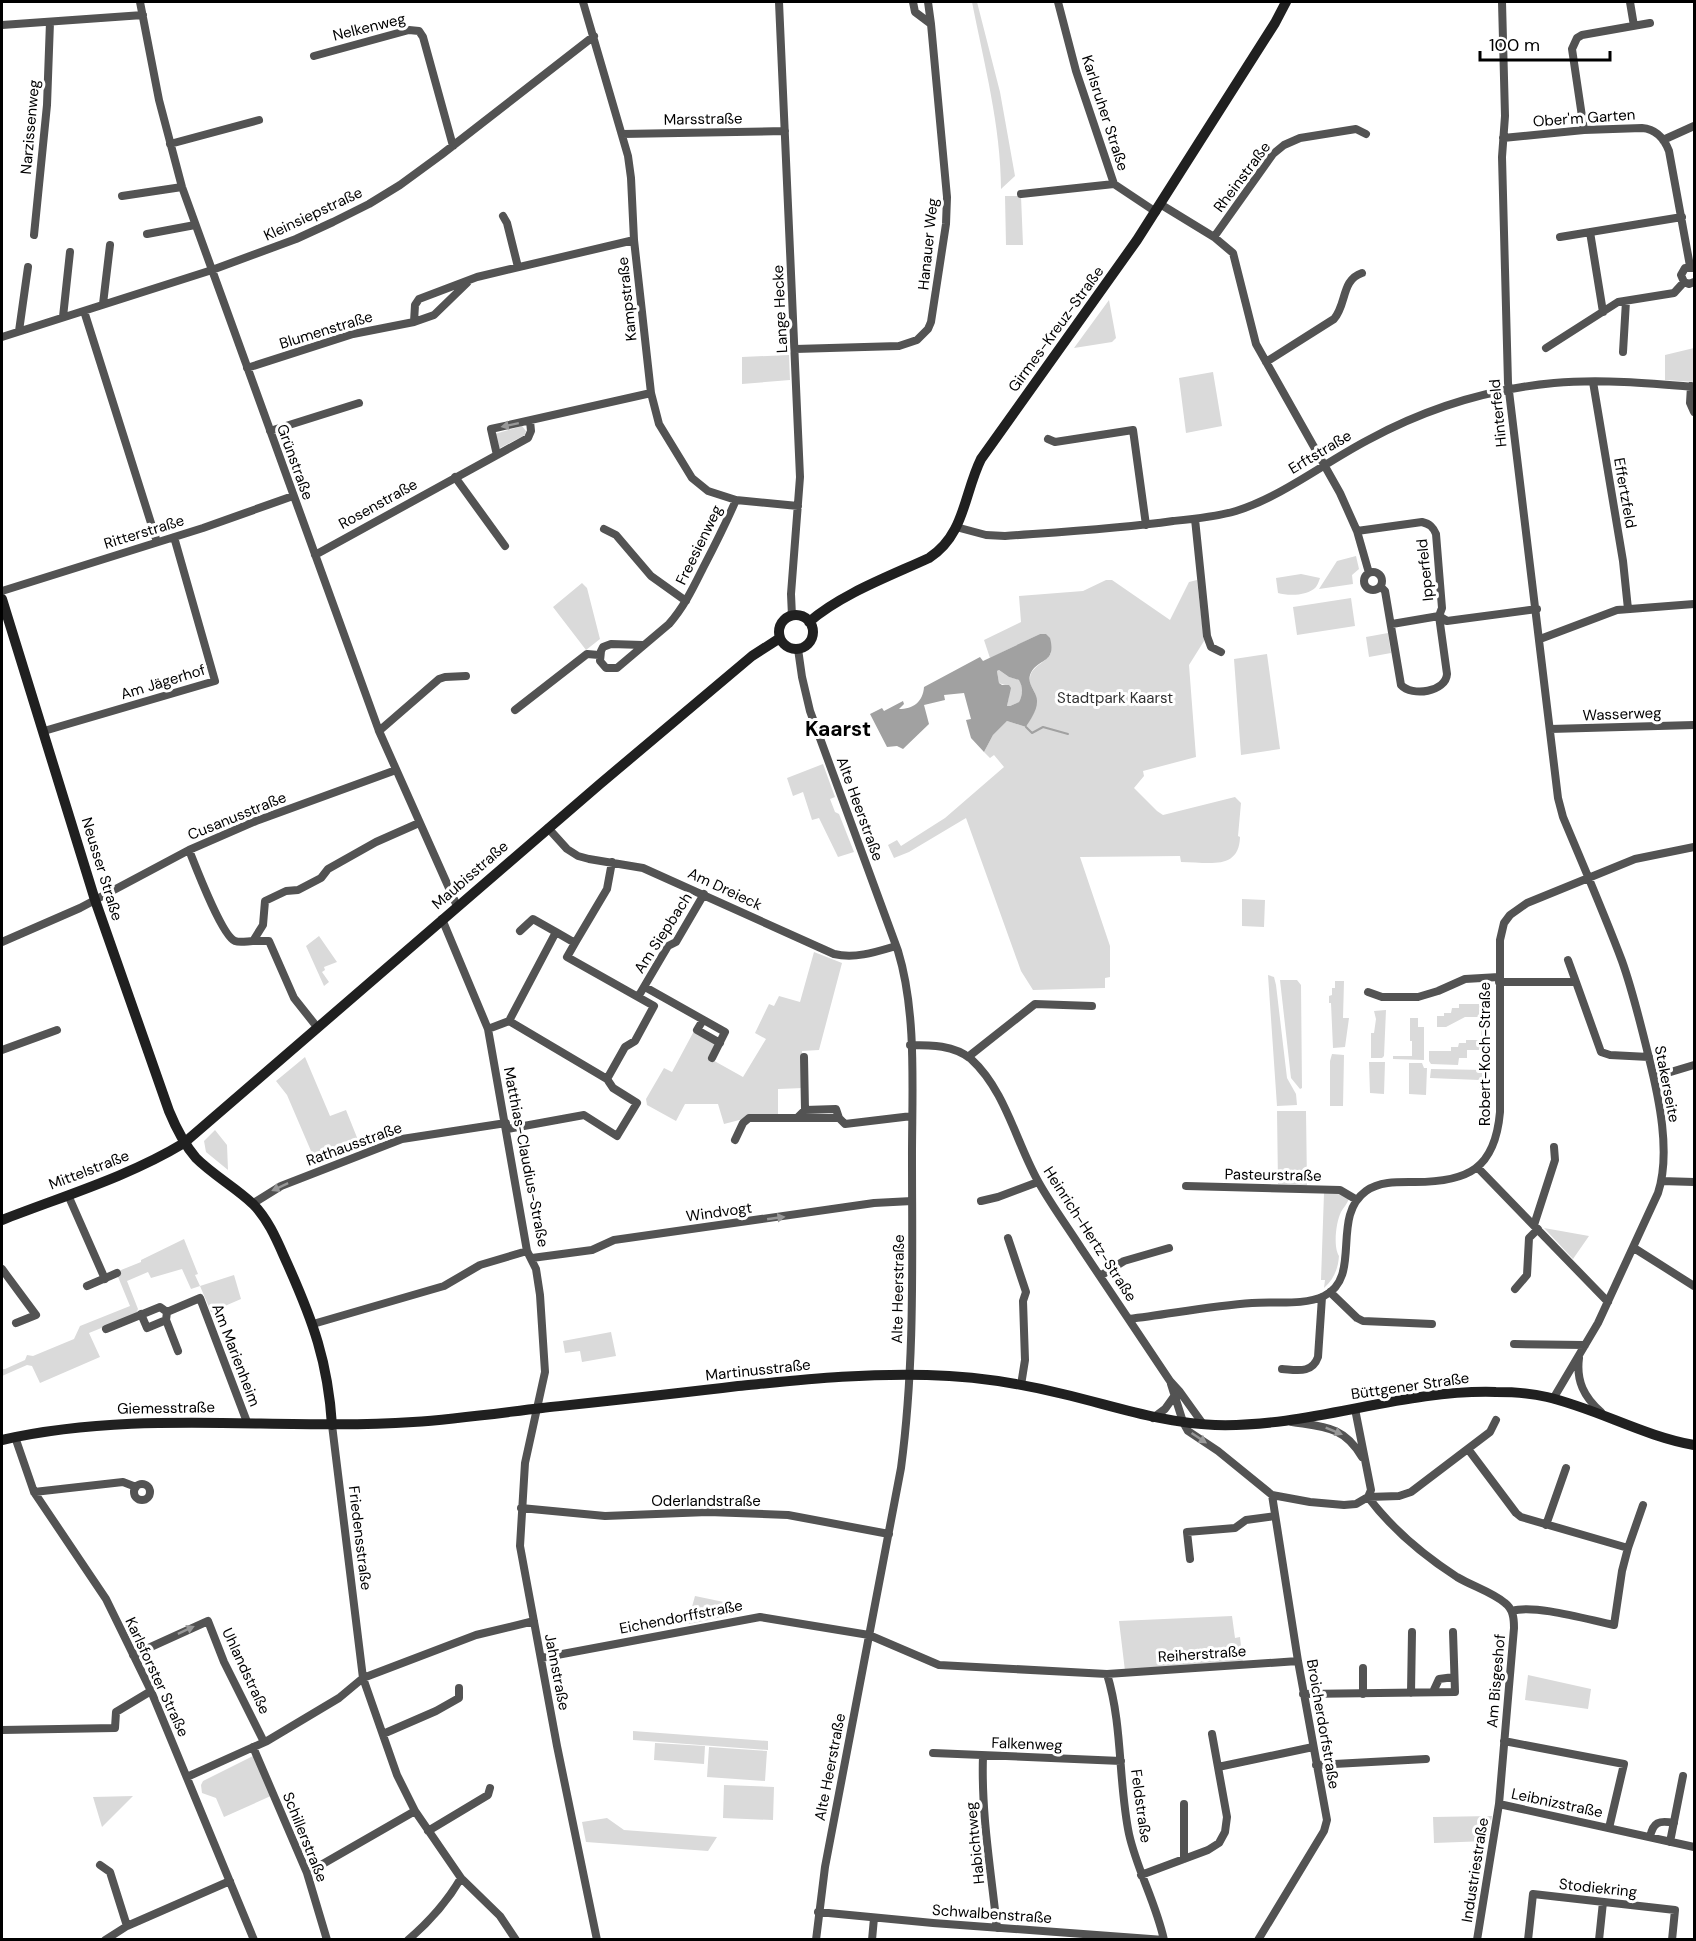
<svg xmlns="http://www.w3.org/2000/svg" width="1696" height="1941" font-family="'DM Sans',sans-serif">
<rect width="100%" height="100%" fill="#fff"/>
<path fill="#dadada" d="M972,2H977L1000,92L1015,176L1001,189C1001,127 984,63 972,2Z
M1005,196H1021L1023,245H1006Z
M1109,300L1116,338L1112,342L1074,348Z
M1694,348V382L1665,380V355Z
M789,355L790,380L742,384V357Z
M1213,372L1222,426L1186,433L1179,378Z
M522,426L526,431L525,435L498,449L495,434Z
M1356,556L1359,569L1352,575L1353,584L1319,589L1337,561Z
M1301,574L1320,578C1319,581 1318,584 1316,587C1308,596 1288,596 1278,593L1276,578Z
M1106,580H1112L1170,620L1189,582L1197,580L1204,641L1189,665L1196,757L1143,771L1144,776L1134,788L1157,811L1163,815L1235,797L1241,803L1238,836L1240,837C1239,871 1208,862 1181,862L1180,856L1080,857L1110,946V977L1105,978V988L1033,990L1021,971L966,818L909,852L894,858L888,845L897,840L901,846L945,818L1004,767L994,755L990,758L984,752L993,735L1007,721L1026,727C1033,715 1040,706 1034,691C1032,687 1029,683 1030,678C1031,666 1046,663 1051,653L1040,634L990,658L984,640L1021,622L1019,596L1083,591Z
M582,583L587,588L600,639L586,650L553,607Z
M1351,598L1355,626L1297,635L1293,607Z
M1388,633L1391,653L1369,657L1366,637Z
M1267,654L1280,749L1241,755L1234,659Z
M999,670L1009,677L1020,680C1023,688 1023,694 1019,702L1010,706H1007L1009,696L1005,685L999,683L997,671Z
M823,764L835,797L830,799L835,812L839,814L854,852L838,857L819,818L812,820L803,792L793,796L787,778Z
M1242,899L1265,900L1264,927L1242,926Z
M319,936L337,962L324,967L325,970L322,972L329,982L324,986L306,946Z
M814,952L842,963L819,1050L802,1051L803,1088L778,1089V1115L755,1116L724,1124L718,1104H685L676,1121L647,1105L646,1099L664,1068L672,1072L694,1031L716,1044L709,1058L743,1077L766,1039L755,1033L769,1004L774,1006L779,996L800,1002Z
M1268,975L1274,977L1276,985L1287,1078L1296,1094L1297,1105L1277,1106Z
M1280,980H1297L1301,985L1302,1088L1300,1089L1291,1078Z
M1335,981H1344L1343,1018H1349L1345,1047L1333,1048L1331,1003H1329V996L1332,995V988H1335Z
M1485,999V1017H1465L1446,1027H1437V1016H1444V1013H1451L1452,1008H1459V1004H1482V1000Z
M1386,1010L1384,1056L1382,1058H1371V1033H1374L1376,1019L1374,1011Z
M1410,1018H1418V1027H1424V1060L1393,1059V1056H1412V1041H1410Z
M1482,1023H1485V1050H1467V1058H1459L1458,1065L1431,1064L1429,1061V1051H1451V1047H1458L1459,1043H1466V1040H1481Z
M1332,1054L1344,1055L1343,1106H1330V1061Z
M305,1057L330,1116L346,1110L358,1140L314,1158L287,1095L276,1081Z
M1369,1062H1385L1384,1094L1370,1093Z
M1409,1063H1422L1424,1068H1427L1426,1095L1409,1094Z
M1431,1069L1485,1070V1109H1483V1089H1479V1080L1430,1078Z
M1277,1111H1306L1307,1185L1278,1184Z
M215,1130L227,1145L228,1170L206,1152L204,1141Z
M1324,1193H1340L1349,1199C1347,1204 1343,1208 1341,1212C1336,1222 1333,1247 1339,1256C1338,1269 1334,1279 1324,1288L1325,1280H1321Z
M1544,1228L1589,1236L1573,1259Z
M184,1239L198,1274L195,1275L200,1286L234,1275L241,1299L211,1312L200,1286L191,1289L182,1269L151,1278L148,1272L127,1281L138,1309L136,1314L89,1333L100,1357L40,1383L32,1366L27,1365L2,1376V1369H5L25,1360L27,1355L33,1356L74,1339L80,1326L130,1306L116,1272L141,1262V1260Z
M611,1332L616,1356L582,1362L580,1351L565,1353L563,1341Z
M695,1596L743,1606L742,1613L689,1624L688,1621Z
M1232,1616L1235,1638L1240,1637L1243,1663L1125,1671L1119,1621Z
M1528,1675L1591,1689L1588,1709L1525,1700Z
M633,1731L768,1741V1750L633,1740Z
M655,1743L705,1746L704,1764L654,1760Z
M709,1747L767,1751L765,1781L707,1777Z
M253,1756L273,1795L224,1817L216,1798L202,1793L201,1785L203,1781Z
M724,1785L774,1787L773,1820L723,1818Z
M133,1796L102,1827L93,1797Z
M1492,1816L1487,1841L1434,1843L1433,1817Z
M607,1818L624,1830L717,1837L708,1851L586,1842L582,1822Z"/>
<path fill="#a1a1a1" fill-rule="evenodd" d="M1040,634H1046L1050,638C1057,665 1037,657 1030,675C1027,685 1038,693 1037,702C1037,711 1030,720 1026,727L1007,721L993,735L984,752L971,738L966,720L971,719L964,693L944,695L945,700L924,705L929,724L903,749L897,746L887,747L870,714L882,708L884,711L903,701L904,704L899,709C913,709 923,702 924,687L980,657L983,661ZM999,670L1009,677L1019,680C1023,687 1023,694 1019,702L1010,706H1007L1011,688L1009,685H1002L999,683L997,671Z"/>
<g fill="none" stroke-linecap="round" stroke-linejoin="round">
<path stroke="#a1a1a1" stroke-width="2" d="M1026,727L1032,733L1043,727L1068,734"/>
<path stroke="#535353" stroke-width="8" d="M140,2L159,100L182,187L379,731L457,906
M583,2L628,156L631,178L634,240L651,393L659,424L692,478L708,491L736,500L798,506
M779,2L800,477L791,594L792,616
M928,2L931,24
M1058,2L1076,71L1114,184L1156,212
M1502,2L1505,116L1502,157L1508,383L1558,798L1563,817C1583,865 1604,913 1622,961C1633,992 1641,1025 1649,1058C1659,1098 1671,1153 1658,1193L1598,1323L1553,1399
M1630,2L1634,26
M2,25L143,15
M314,56L409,30L419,31L423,37L453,146
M1584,130L1572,49L1577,38L1582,35L1650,23
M622,134L785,131
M1503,138L1584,130L1642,128C1655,129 1664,138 1669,151L1690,266
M1663,140L1694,126
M170,144L259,120
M1021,194L1114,184
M122,196L182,187
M1160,204L1214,237L1233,253L1256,344L1340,493L1357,531L1369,573
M503,216L507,223L518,267
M1590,232L1603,312
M147,234L195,225
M34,235L47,105L50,22
M1214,237L1273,154L1284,145L1300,138L1356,129L1366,134
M1560,237L1682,217
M1694,268H1685L1681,275L1684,282L1689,284L1694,282
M103,304L110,245
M84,311L157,542
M63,317L70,252
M414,322L434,315L467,283
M19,331L28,267
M2,337L212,270L296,239L333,222L369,204L400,185L441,155L594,36
M1546,348L1618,302L1674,293L1684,282
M795,349L899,346L917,340L928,329L931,322L946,224L947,197L931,24L915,12L913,2
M1623,352L1626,301
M1266,362L1334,319C1347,304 1341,280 1362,273
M247,368L353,334L414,322L415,305L419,299L477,277L634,240
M1593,382L1623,561L1628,609
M1691,386L1690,403L1694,412
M270,431L359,403
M1048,439L1055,442L1133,430L1146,525
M497,455L491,429L651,393
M455,477L505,546
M1195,519L1207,636L1211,647L1221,652
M956,527L986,535L1005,536C1061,532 1117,529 1173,521C1194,519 1216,517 1236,511C1283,496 1324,463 1368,440C1425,409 1489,389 1554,383C1600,379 1648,383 1694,387
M604,529L616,535L651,576L686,601
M1357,531L1422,522C1430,524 1433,527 1436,534L1442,608L1439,616L1447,674C1446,692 1412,697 1401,685L1385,591L1381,587
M315,555L528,438L531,431L530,421
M1364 581a9 9 0 1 1 18 0a9 9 0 1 1-18 0Z
M2,591L203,528L293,496
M1439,616L1447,621L1537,609
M1392,624L1439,616
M1540,639L1617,610L1694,604
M643,645L611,644L603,647L601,651L600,661L606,668H617L669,624C684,607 693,588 703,568C715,545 726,523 736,500
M798,649L802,677L810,711L898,951C917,1013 912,1090 912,1155C912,1259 915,1364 901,1468L825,1867L816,1940
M515,710L587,654L599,655
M1550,729L1694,725
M44,731L215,681L174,537
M379,731L439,679L445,677L466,676
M548,828L567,849L578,856L589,859L643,868L834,954C855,959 876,952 896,946
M189,850C195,865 222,936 235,941C240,943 248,941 253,941L263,925L265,901L286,891L298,890L321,878L328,869L376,842L419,823
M442,919L488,1029L527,1251L536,1269L540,1295L545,1372L525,1463L520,1546L557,1746L597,1940
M520,931L533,919L556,932
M253,941H269L294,998L317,1027
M2,942L80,908L189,850L256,821L396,770
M575,943L567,957L638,997
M1568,960L1576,982
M1499,982H1576L1601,1052L1610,1055L1649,1057
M645,987L725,1032L712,1058
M1368,992L1382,997H1418L1438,991L1465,979L1499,977
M703,1020L697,1030L720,1043
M509,1021L556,932L575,943L607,889L612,862
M488,1029L509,1021L607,1079
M910,1045C931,1045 954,1045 971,1059C1006,1091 1016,1143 1039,1183C1052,1206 1067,1226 1081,1248C1111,1293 1141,1337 1170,1381L1180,1392L1203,1424
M2,1050L57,1030
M804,1057L805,1110
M968,1057L1035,1004L1092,1006
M1654,1077L1694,1065
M797,1118H839
M507,1129L584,1115L617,1136L637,1103L613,1088L607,1079L625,1047L635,1041L654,1006L638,997L668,946L676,942L704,894
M735,1140L743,1123L749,1118H797L805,1110L836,1109L839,1118L845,1124L912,1116
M1478,1168L1608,1302
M1661,1181L1694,1182
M1186,1186L1340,1190L1357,1200
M68,1195L105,1279
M981,1201L998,1197L1038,1182
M252,1204L281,1186L402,1139L506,1123
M1534,1225L1555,1160L1554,1147
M1008,1238L1026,1292L1023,1301L1025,1360L1021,1385
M1634,1248L1694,1286
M532,1258L592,1250L614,1240L874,1203L912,1201
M2,1269L36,1315L16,1323
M1100,1276L1124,1261L1169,1248
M87,1286L117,1273
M1515,1289L1527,1275L1529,1238L1538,1229
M1330,1292L1357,1318L1363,1321L1432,1324
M141,1314L147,1328L166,1320L167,1312
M1129,1319C1170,1314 1211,1306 1252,1303C1274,1301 1303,1306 1324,1296C1363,1277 1330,1217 1366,1191C1380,1181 1399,1182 1415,1182C1468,1182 1495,1169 1500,1112V940L1504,923L1510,915L1527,903L1635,859L1694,847
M166,1320L178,1351
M313,1324L444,1286L480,1265L527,1251
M106,1329L160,1307L167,1312L200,1298L247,1422
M1514,1344L1585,1345
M1579,1358C1576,1381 1584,1397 1601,1412
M1282,1369C1297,1370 1312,1374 1318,1357L1322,1297
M1171,1384L1183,1422L1188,1431L1218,1451L1272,1495L1310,1502L1344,1505L1356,1504L1368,1497L1399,1496L1411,1492L1490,1432L1496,1420
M1355,1409L1371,1490L1368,1497C1392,1529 1423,1555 1457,1577C1472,1586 1492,1592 1505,1603C1513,1609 1514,1618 1514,1628L1499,1804L1477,1940
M1153,1418L1165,1409L1175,1395
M1292,1422C1324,1427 1344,1426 1362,1457
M332,1425L363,1678L397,1775L415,1811L461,1878L500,1916L516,1940
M15,1437L34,1492L106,1599L151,1691L254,1940
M1468,1449L1516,1513L1521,1517L1628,1548
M134 1492a8 8 0 1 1 16 0a8 8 0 1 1-16 0Z
M34,1492L123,1482L136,1487
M521,1508L605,1516L708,1512L788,1515L889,1534
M1546,1525L1566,1468
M1190,1559L1187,1532L1235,1528L1246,1520L1275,1516
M1512,1611C1535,1604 1589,1620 1614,1625L1622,1571L1628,1548L1643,1505
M133,1655L208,1621L224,1662L264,1742
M541,1658L760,1617L869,1635L939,1665L1107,1674L1298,1661
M1433,1692L1439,1679L1454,1677
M1411,1693L1412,1632
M1303,1694L1455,1692L1453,1632
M1363,1694V1668
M2,1730L115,1728L116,1712L151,1691
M383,1734L436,1711L459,1698V1688
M1504,1741L1624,1764L1609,1828
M253,1747L307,1873L327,1940
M933,1753L1121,1761
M983,1756C981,1813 991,1871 997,1928
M1316,1765L1426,1759
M1218,1767L1313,1747
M187,1777L267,1741L339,1698L363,1678L476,1635L534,1621
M1499,1804L1694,1847
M428,1831L488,1795L490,1788
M1650,1837C1653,1822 1659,1820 1674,1823
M1670,1842L1683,1776
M1184,1859V1804
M100,1865L110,1872L127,1926
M307,1873L415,1811
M1141,1875L1208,1850L1219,1843L1225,1832L1227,1817L1212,1734
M818,1912L933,1923L1164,1940C1156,1903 1137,1870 1129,1834C1118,1781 1123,1726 1107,1674
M105,1940L127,1926L230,1881
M408,1940C429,1922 447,1902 461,1878
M872,1940L874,1918
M1258,1940L1324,1831L1327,1820L1298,1661L1272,1495
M1528,1940L1533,1894L1675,1910L1672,1940
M1599,1940L1603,1902"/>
<path stroke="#202020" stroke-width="10" d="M2,599L95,900L169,1111C176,1128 184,1144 196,1158C213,1175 235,1187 253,1204C269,1220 278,1243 287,1263C313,1321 328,1362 332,1425
M779 632a17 17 0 1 1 34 0a17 17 0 1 1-34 0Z
M809,622C841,594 890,576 929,558C965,535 964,493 981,459L1137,240L1275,23L1286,2
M2,1220C63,1196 128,1177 184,1143L600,784L752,656L780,638
M2,1440C139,1409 275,1431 413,1422C456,1419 499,1413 542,1408C607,1401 673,1394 738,1386C801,1380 864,1373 927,1375C973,1376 1019,1383 1063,1394C1114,1406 1162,1423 1215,1425C1310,1428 1401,1389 1496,1392C1513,1392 1531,1393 1547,1397C1598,1409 1643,1436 1694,1445"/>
</g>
<defs><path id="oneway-solid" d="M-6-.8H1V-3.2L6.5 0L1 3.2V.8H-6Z" transform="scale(1.5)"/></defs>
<g fill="#989898">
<use href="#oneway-solid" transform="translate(510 425) rotate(168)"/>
<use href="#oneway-solid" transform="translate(280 1187) rotate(155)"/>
<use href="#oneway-solid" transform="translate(776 1218) rotate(-8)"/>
<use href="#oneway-solid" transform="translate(1334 1431) rotate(22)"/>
<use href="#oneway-solid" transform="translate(1199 1438) rotate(34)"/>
<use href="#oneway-solid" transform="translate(186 1630) rotate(-25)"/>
</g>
<g text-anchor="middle" stroke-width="6" stroke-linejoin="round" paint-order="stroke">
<g font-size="15" fill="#000" stroke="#fff">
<text transform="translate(369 27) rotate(-14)" y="5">Nelkenweg</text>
<text transform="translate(1105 113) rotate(72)" y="5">Karlsruher Straße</text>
<text transform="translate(1584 118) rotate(-4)" y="5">Ober'm Garten</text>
<text transform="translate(703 119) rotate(-1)" y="5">Marsstraße</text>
<text transform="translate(30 127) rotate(-85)" y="5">Narzissenweg</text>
<text transform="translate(1242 177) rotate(-53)" y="5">Rheinstraße</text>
<text transform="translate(313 214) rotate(-25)" y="5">Kleinsiepstraße</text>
<text transform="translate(928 244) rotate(-84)" y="5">Hanauer Weg</text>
<text transform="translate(627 299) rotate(-96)" y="5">Kampstraße</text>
<text transform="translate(780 309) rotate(-93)" y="5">Lange Hecke</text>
<text transform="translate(1056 329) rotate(-54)" y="5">Girmes-Kreuz-Straße</text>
<text transform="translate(326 330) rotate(-17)" y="5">Blumenstraße</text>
<text transform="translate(1498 413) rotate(-96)" y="5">Hinterfeld</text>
<text transform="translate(1320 452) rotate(-31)" y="5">Erftstraße</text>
<text transform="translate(295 462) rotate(70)" y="5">Grünstraße</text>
<text transform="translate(1625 493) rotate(80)" y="5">Effertzfeld</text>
<text transform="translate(378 504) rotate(-29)" y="5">Rosenstraße</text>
<text transform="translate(144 532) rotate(-17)" y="5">Ritterstraße</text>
<text transform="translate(699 545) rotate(-64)" y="5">Freesienweg</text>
<text transform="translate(1425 570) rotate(-96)" y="5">Ipperfeld</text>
<text transform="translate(163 682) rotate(-17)" y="5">Am Jägerhof</text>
<text transform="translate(1622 714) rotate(-2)" y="5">Wasserweg</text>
<text transform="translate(860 809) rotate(70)" y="5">Alte Heerstraße</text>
<text transform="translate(237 816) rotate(-22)" y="5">Cusanusstraße</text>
<text transform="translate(102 869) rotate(73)" y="5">Neusser Straße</text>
<text transform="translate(470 875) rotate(-41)" y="5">Maubisstraße</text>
<text transform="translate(725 889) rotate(25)" y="5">Am Dreieck</text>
<text transform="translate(663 933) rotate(-57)" y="5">Am Siepbach</text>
<text transform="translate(1485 1054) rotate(-90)" y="5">Robert-Koch-Straße</text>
<text transform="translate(1667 1084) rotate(79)" y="5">Stakerseite</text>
<text transform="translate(354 1144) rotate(-20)" y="5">Rathausstraße</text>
<text transform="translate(526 1157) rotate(79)" y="5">Matthias-Claudius-Straße</text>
<text transform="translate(89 1170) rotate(-21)" y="5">Mittelstraße</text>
<text transform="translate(1273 1175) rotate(1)" y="5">Pasteurstraße</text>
<text transform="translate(719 1212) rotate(-8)" y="5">Windvogt</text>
<text transform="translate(1090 1234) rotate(57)" y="5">Heinrich-Hertz-Straße</text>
<text transform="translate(898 1289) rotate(-89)" y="5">Alte Heerstraße</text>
<text transform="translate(236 1355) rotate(69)" y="5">Am Marienheim</text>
<text transform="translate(758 1370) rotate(-6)" y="5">Martinusstraße</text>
<text transform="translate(1410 1386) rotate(-8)" y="5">Büttgener Straße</text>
<text transform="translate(166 1408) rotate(-1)" y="5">Giemesstraße</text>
<text x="706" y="1506">Oderlandstraße</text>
<text transform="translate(360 1538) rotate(83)" y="5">Friedensstraße</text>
<text transform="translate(681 1617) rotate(-11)" y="5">Eichendorffstraße</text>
<text transform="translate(1202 1654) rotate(-4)" y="5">Reiherstraße</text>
<text transform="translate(246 1671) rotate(65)" y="5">Uhlandstraße</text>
<text transform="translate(557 1672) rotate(79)" y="5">Jahnstraße</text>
<text transform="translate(157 1677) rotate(65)" y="5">Karlsforster Straße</text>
<text transform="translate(1496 1681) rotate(-85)" y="5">Am Bisgeshof</text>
<text transform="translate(1323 1724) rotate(80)" y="5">Broicherdorfstraße</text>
<text transform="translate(1027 1744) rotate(2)" y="5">Falkenweg</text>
<text transform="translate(830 1767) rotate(-79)" y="5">Alte Heerstraße</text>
<text transform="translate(1557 1803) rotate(12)" y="5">Leibnizstraße</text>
<text transform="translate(1141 1806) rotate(82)" y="5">Feldstraße</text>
<text transform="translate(305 1837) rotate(68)" y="5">Schillerstraße</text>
<text transform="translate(975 1843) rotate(-96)" y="5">Habichtweg</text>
<text transform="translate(1475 1870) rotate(-81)" y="5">Industriestraße</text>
<text transform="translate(1598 1888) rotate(6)" y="5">Stodiekring</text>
<text transform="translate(992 1914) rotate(4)" y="5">Schwalbenstraße</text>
</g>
<g font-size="15" fill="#313131" stroke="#fff">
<text x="1115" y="703">Stadtpark Kaarst</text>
</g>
<g font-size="21" font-weight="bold" fill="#000" stroke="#fff">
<text x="838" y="736">Kaarst</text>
</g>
</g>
<rect width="1696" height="1941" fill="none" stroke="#000000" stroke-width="6"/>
<path d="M1480 51v9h130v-9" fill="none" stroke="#000000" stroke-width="3"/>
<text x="1489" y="51" font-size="18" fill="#000000" stroke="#ffffff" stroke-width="4.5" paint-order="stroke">100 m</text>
</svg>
